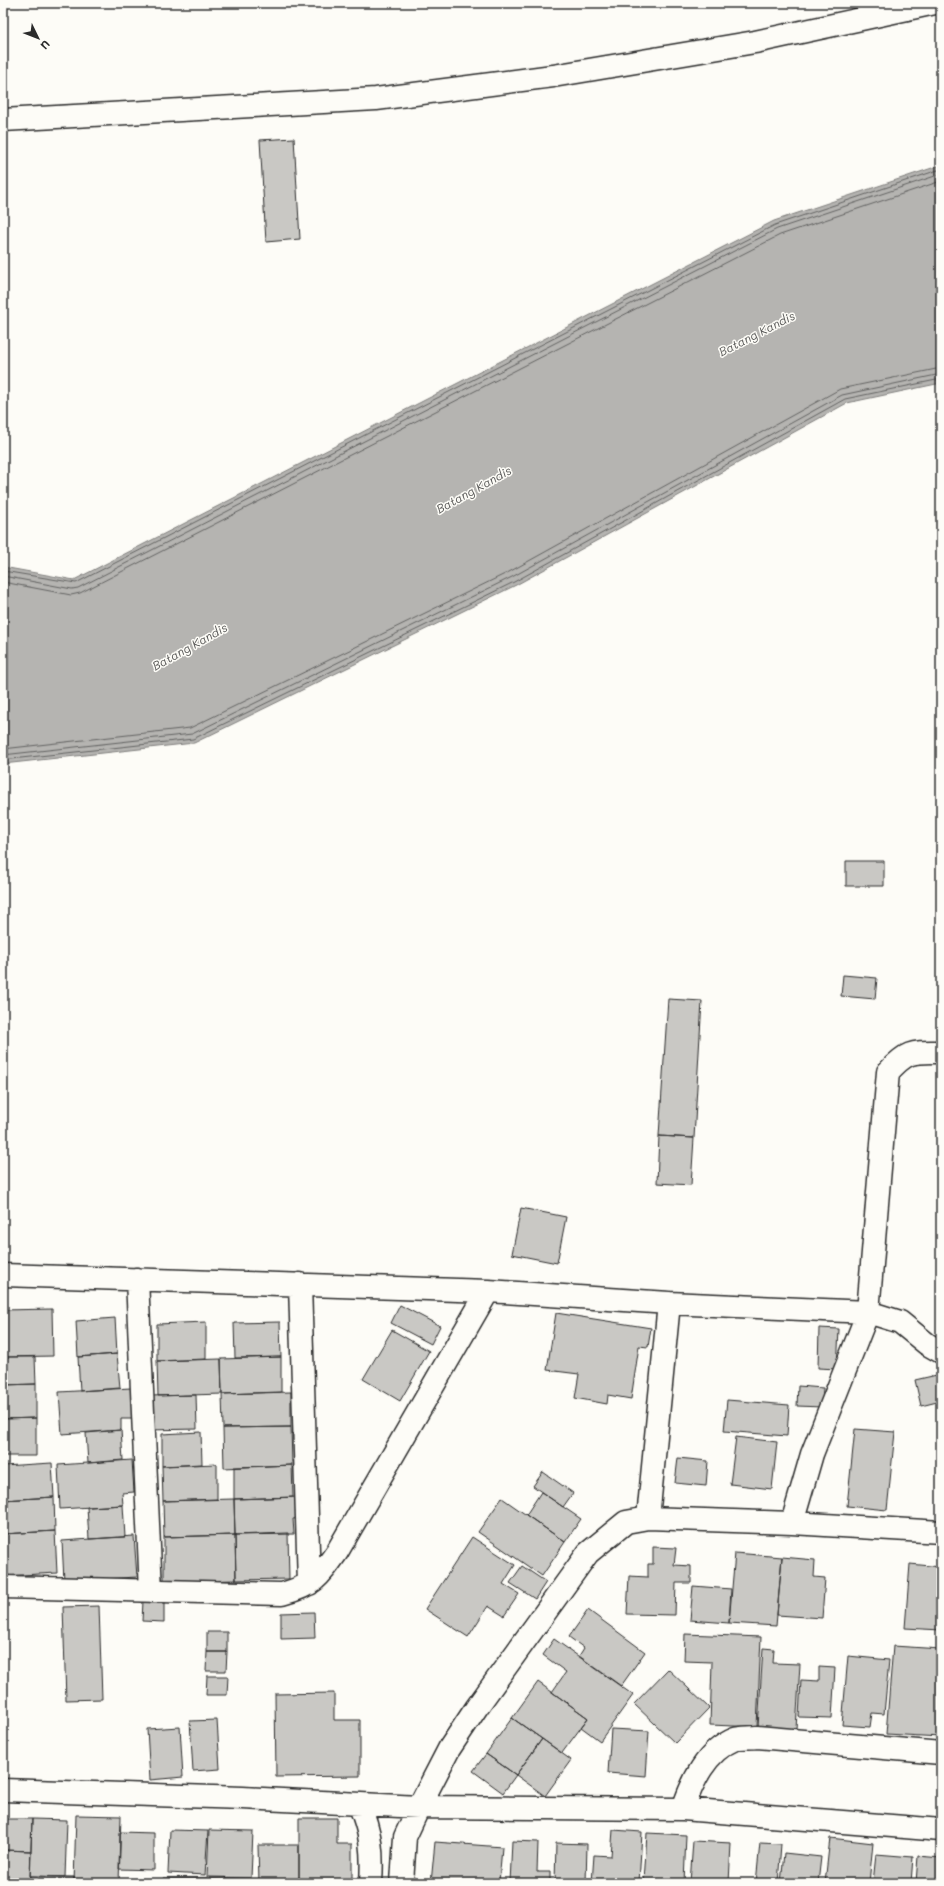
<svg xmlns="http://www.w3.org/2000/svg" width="944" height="1886" font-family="Mali,sans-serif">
<rect width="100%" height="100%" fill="#fdfcf7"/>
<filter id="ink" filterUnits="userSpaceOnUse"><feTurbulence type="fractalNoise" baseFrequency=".025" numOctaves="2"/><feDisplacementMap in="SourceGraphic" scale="8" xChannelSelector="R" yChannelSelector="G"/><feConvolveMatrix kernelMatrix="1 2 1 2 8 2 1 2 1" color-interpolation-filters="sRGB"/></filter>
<g filter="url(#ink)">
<path fill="#b5b4b1" stroke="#7e7d7b" d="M941,165V383L847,403L516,585L194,743L3,764V567L74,580L774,221Z"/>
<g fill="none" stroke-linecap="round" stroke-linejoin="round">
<path stroke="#626261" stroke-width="1" d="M3,571L76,583L775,225L941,169
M3,576L72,589L78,588L777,229L941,174
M3,582L71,595L80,593L780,235L941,181
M3,749L190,728L509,572L840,389L941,368
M3,755L192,734L512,577L842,395L941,374
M3,760L193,739L514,582L845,399L941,379"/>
</g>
<path fill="#c9c8c4" stroke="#2b2b2b" d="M294,138L300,239L266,242L260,140Z
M846,861H884V886H846Z
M843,975L877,978L875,999L841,996Z
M668,999L702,1001L694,1138L659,1136Z
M659,1136L694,1138L691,1185L657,1183Z
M521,1208L566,1217L557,1263L512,1254Z
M400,1305L440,1326L431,1344L391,1323Z
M52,1309L53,1356L3,1357V1310Z
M556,1313L651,1328L648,1347L639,1346L631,1399L608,1395L607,1404L575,1398L579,1374L547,1370Z
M115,1318L117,1354L78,1357L76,1321Z
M206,1322V1359L157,1361V1324Z
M280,1322L281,1357L235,1358L234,1323Z
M819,1328L839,1329L837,1369L818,1368Z
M392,1330L429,1351L400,1401L363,1379Z
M117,1354L120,1388L80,1391L78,1357Z
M3,1357H35L36,1384L3,1385Z
M281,1357V1392L222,1394L221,1359Z
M221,1359L222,1394L158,1396L157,1361Z
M941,1374V1401L921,1406L915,1380Z
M36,1384V1418L3,1419V1385Z
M798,1386L823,1388L822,1407L797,1406Z
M131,1388L133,1419H121V1430L62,1434L59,1392Z
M291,1392V1427L223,1428L222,1394Z
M196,1395L197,1429L149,1430L148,1396Z
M727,1400L789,1405L787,1436L724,1431Z
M36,1418V1456H3V1419Z
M291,1427L292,1465L224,1468L223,1428Z
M855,1429L895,1432L887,1510L847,1506Z
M121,1430L123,1460L88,1463L86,1433Z
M201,1432L202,1464L162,1466V1434Z
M736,1437L777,1442L772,1489L730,1484Z
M678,1458L708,1461L706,1486L675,1483Z
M132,1460L134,1492L122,1493L123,1505L60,1509L58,1465Z
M52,1463L54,1497L3,1500V1466Z
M217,1464V1499L163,1501L162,1466Z
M292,1465L293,1497L234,1499V1467Z
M543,1472L573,1493L563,1507L533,1486Z
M541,1492L581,1519L565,1542L526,1515Z
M54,1497L55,1531L3,1534V1500Z
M301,1497V1518L293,1519L294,1534L235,1535L234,1499Z
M502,1498L565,1542L542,1576L478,1532Z
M234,1499L235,1535L164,1537L163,1501Z
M123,1505L125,1537L89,1539L87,1507Z
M55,1531L57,1573L3,1576V1534Z
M288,1533L289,1579L236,1580L235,1535Z
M235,1535L236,1580L164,1582V1537Z
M134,1536L137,1577L64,1581L62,1541Z
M472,1537L515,1565L503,1584L519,1594L504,1616L488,1606L468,1637L425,1609Z
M653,1547L676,1548L674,1565L691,1566V1583H676L675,1615L627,1614L629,1576L648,1577V1564H653Z
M735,1553L782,1557L776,1626L729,1623Z
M782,1557L815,1560L814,1577L825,1578L822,1618L777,1615Z
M910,1564L941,1567V1630L905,1628Z
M522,1566L546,1582L535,1599L510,1583Z
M693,1586L731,1589L729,1623L690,1620Z
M143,1601H164V1622L142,1621Z
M99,1606L102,1699L66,1700L63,1607Z
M588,1610L645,1652L621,1686L579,1656L584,1648L569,1637Z
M314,1612L315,1638L281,1639V1613Z
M207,1632H227V1652H207Z
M685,1634L761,1637L757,1727L710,1725L712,1662L684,1661Z
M554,1639L633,1695L600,1741L581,1727L588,1718L552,1692L566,1672L543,1655Z
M893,1646L941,1649V1737L886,1734Z
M763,1648L774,1649L773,1663L800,1664L796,1729L758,1727Z
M207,1652H227L226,1671H206Z
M848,1656L889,1660L884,1714L872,1713L870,1727L842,1725Z
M819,1667L835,1668L832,1718L799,1717L801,1680L819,1681Z
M668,1669L709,1708L675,1743L634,1704Z
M207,1676H228L227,1695H206Z
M538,1682L588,1718L562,1753L512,1718Z
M334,1693V1720H360V1776L276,1777L275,1694Z
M512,1718L542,1739L516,1775L486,1754Z
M217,1720L220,1769L193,1771L190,1721Z
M180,1727L183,1777L150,1780L147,1729Z
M611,1729L649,1731L646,1776L608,1773Z
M542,1739L571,1760L545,1796L516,1775Z
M486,1754L516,1775L503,1793L473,1771Z
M76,1815L121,1816L119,1883H74Z
M299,1818H337V1844H352V1883H299Z
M3,1819H32L31,1851L3,1850Z
M32,1819L67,1820L65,1877L30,1876Z
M170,1830L208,1831L205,1875L168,1873Z
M209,1830L253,1831L251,1878L207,1877Z
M613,1830L642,1832L639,1883H592L594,1855L611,1856Z
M120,1832L154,1833V1870L119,1869Z
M647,1833L686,1835L684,1883H644Z
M830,1838L873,1843L869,1883H825Z
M512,1841L538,1842L537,1872H550V1883H510Z
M693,1841L731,1843L729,1883H690Z
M435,1842L502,1847L499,1883H431Z
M556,1843L587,1844L586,1883H555Z
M760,1843L781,1844L778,1883H756Z
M258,1845H299V1883H259Z
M3,1850L31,1851L30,1883H3Z
M784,1853L821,1857L818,1883H781Z
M876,1854L913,1857L911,1883H873Z
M918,1856L941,1858V1883H916Z
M30,1876L74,1877V1883H30Z
M163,1878H207V1883H163Z
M210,1879L251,1880V1883H210Z"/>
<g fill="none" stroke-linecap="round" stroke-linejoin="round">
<g stroke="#2b2b2b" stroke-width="25">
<path id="minor" d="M3,120L376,99L553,76L755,42L935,3
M3,1275L488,1291L669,1303L648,1518
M137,1279L151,1591
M300,1284L309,1584
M669,1303L868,1312L900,1322L927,1344L941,1352
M792,1523L812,1454L868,1312L888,1072C908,1050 913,1052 941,1052
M3,1587L282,1594C314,1585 318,1579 337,1552L488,1291
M3,1790L243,1798L419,1807L683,1809L941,1830
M359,1804C371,1832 373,1853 371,1883
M683,1809C692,1782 706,1751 735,1739C741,1737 750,1738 757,1737L941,1753
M402,1883L405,1837L419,1807L449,1749L477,1707L588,1553L626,1522L648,1518L792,1523L941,1532"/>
</g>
<use href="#minor" stroke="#fdfcf7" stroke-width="22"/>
</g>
</g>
<g text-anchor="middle" stroke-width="3" stroke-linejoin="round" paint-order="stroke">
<g font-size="12" font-style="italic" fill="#5b5b5a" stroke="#fdfcf7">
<text transform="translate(757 334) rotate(-27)" y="4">Batang Kandis</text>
<text transform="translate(474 490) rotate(-29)" y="4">Batang Kandis</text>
<text transform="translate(190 647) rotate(-29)" y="4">Batang Kandis</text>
</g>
</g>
<rect width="944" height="1886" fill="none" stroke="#fdfcf7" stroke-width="16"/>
<rect x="8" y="8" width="928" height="1870" fill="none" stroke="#2b2b2b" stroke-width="1.5" filter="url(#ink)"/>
<g transform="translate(38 38) rotate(133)" stroke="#fdfcf7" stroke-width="3" paint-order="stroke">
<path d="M0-3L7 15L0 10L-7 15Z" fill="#2b2b2b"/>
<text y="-6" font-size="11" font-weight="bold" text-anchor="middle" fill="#2b2b2b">U</text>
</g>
</svg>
